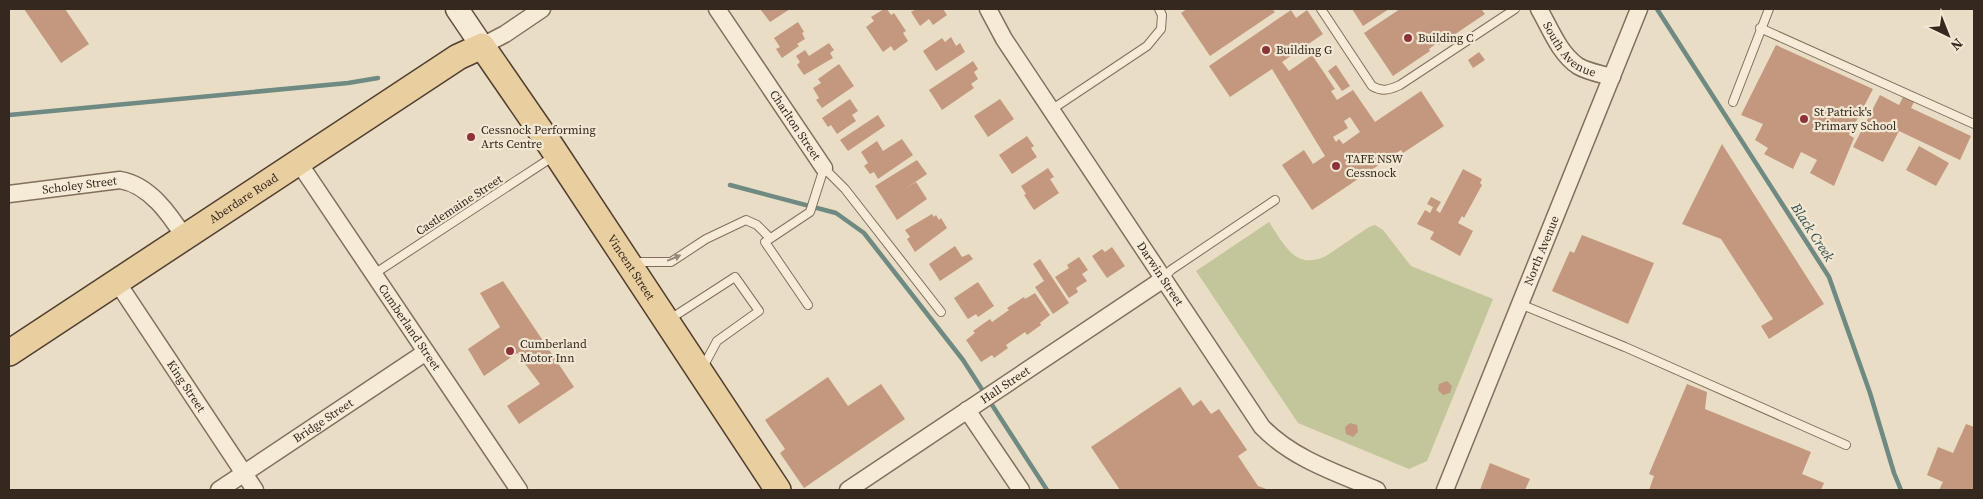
<svg xmlns="http://www.w3.org/2000/svg" width="1983" height="499" font-family="'Source Serif 4',serif">
<rect width="100%" height="100%" fill="#e9ddc5"/>
<path fill="#c3c69a" d="M1269,222C1284,244 1295,271 1326,256L1369,227L1375,225L1383,230L1411,266L1493,299L1427,461L1409,469L1298,423L1196,271Z"/>
<g fill="none" stroke-linecap="round" stroke-linejoin="round">
<path stroke="#6e8a82" stroke-width="4.5" d="M1657,9L1829,277L1870,393L1894,473L1901,490
M9,115L348,83L378,78
M730,185L836,213L864,233L963,360L1047,490"/>
</g>
<path fill="#c3987e" fill-rule="evenodd" d="M24,9H65L89,44L61,63Z
M760,9H790L770,22Z
M884,9H887L891,15L894,13L906,31L903,33L908,41L894,51L891,46L883,52L866,27L874,21L871,17Z
M916,9H943L947,15L933,25L929,19L920,26L911,12Z
M1187,9H1272L1275,12L1210,56L1181,13Z
M1352,9H1389L1363,26Z
M1400,9H1481L1485,14L1439,45L1437,43L1429,49L1430,51L1393,76L1364,33Z
M1291,10L1296,18L1307,10L1323,34L1282,62L1289,71L1312,55L1335,89L1331,91L1337,100L1353,90L1375,122L1421,91L1444,126L1403,153L1401,150L1312,210L1282,165L1304,150L1313,164L1325,156L1272,69L1230,97L1209,66ZM1350,117L1360,132L1343,144L1339,139L1336,142L1333,137L1348,128L1344,121Z
M798,22L804,32L802,33L805,39L797,44L799,46L782,58L776,49L780,47L774,38Z
M951,37L956,46L960,43L965,52L936,71L923,51L942,38L945,42Z
M829,43L834,50L830,53L833,58L804,75L797,65L800,62L796,56L805,50L809,56Z
M1776,45L1873,89L1849,135L1854,138L1834,186L1810,173L1817,160L1801,152L1793,169L1764,154L1768,148L1755,140L1763,124L1741,115Z
M1479,52L1485,60L1473,68L1468,60Z
M973,61L978,69L974,72L978,79L971,84L974,88L942,110L929,90Z
M839,64L854,86L822,108L816,100L819,98L813,88L821,83L818,79Z
M1336,65L1350,86L1342,91L1328,71Z
M1880,95L1899,105L1903,97L1914,102L1911,108L1971,136L1960,160L1899,131L1883,162L1853,147Z
M850,99L858,111L852,115L856,121L837,134L831,125L828,127L822,118Z
M1000,99L1014,119L988,137L974,116Z
M878,115L885,126L848,151L840,140Z
M1027,136L1034,146L1031,148L1037,157L1012,174L999,155Z
M902,139L913,155L878,179L874,172L870,174L864,166L868,163L861,152L877,141L883,151Z
M1722,144L1824,304L1769,339L1761,326L1773,319L1721,239L1682,224Z
M1919,146L1949,163L1936,186L1906,170Z
M917,160L927,174L905,189L916,182L927,199L897,220L875,186Z
M1048,168L1054,177L1050,179L1059,193L1034,210L1024,195L1026,194L1021,186Z
M1463,169L1482,179L1480,183L1482,185L1464,218L1462,216L1458,223L1473,231L1460,256L1430,239L1434,232L1417,224L1425,210L1430,213L1433,207L1427,204L1431,197L1441,202L1436,210L1440,213Z
M932,214L934,217L936,215L939,220L941,218L947,228L915,252L907,239L910,237L905,230Z
M1582,235L1654,263L1628,324L1552,291L1570,251L1574,253Z
M955,246L962,257L969,254L973,259L940,281L929,264Z
M1112,247L1125,266L1107,278L1092,256L1102,249L1105,252Z
M1079,257L1088,270L1082,274L1087,281L1076,288L1078,292L1069,298L1055,277L1069,268L1067,265Z
M1040,259L1069,303L1053,314L1035,287L1044,281L1033,264Z
M503,281L574,387L519,424L507,406L540,384L517,353L484,376L468,349L500,327L480,293Z
M978,282L994,306L978,317L976,314L968,319L954,298Z
M1035,293L1050,315L1040,323L1041,325L1027,335L1025,332L1006,345L1008,348L994,358L992,355L981,362L966,340L975,333L973,331L990,319L992,322L1009,310L1007,308L1024,297L1025,299Z
M828,377L848,406L881,384L905,419L804,488L780,453L785,449L765,420Z
M1447,381L1452,386L1450,393L1443,395L1438,390L1439,384Z
M1687,384L1707,392L1705,409L1811,452L1802,474L1824,483L1821,490H1649L1654,476L1649,474Z
M1180,387L1193,406L1201,400L1211,414L1219,409L1247,450L1238,456L1258,486L1269,490H1120L1091,447Z
M1350,423L1357,425L1358,432L1353,437L1346,434L1345,427Z
M1966,424L1974,427V490H1939L1943,482L1927,475L1938,447L1953,453Z
M1490,463L1530,479L1525,490H1480Z"/>
<g fill="none" stroke-linecap="round" stroke-linejoin="round">
<g stroke="#826f5d" stroke-width="10">
<path id="lane" d="M1321,9L1372,86C1382,92 1389,90 1400,85L1515,9
M1760,28L1974,124
M1733,102L1769,9
M1051,110L1147,46L1161,29L1162,15L1159,9
M634,262H671L706,239L746,220L757,225L770,238
M374,274L554,156
M1163,279L1171,270L1275,200
M1520,304L1625,347L1846,445
M808,305L765,242L810,212L824,168L845,189L941,312
M670,319L735,277L759,311L717,341L703,367"/>
</g>
<g stroke="#826f5d" stroke-width="19">
<g id="street">
<path id="s1" d="M717,9L824,168"/>
<path id="s2" d="M988,9L1004,39L1262,427C1293,459 1337,473 1377,490"/>
<path id="s3" d="M1539,9C1550,28 1559,53 1578,66C1588,72 1601,74 1612,77"/>
<path d="M482,46L505,34L542,9"/>
<path id="s4" d="M299,163L519,490"/>
<path id="s5" d="M9,194L120,180C150,185 170,215 185,238"/>
<path id="s6" d="M117,282L255,490"/>
<path d="M967,410L1021,490"/>
<path id="s7" d="M219,490L426,352"/>
<path id="s8" d="M848,490L1162,280"/>
<path id="s9" d="M1445,490L1639,9"/>
</g>
</g>
<g stroke="#645040" stroke-width="25">
<path id="secondary" d="M457,9L482,46"/>
</g>
<g stroke="#503e31" stroke-width="28">
<g id="primary">
<path id="s10" d="M9,353L458,57L482,46L551,146L778,490"/>
</g>
</g>
<use href="#lane" stroke="#f5ebd7" stroke-width="8"/>
<use href="#street" stroke="#f5ebd7" stroke-width="16"/>
<use href="#secondary" stroke="#f5ebd7" stroke-width="22"/>
<use href="#primary" stroke="#e9cfa0" stroke-width="25"/>
</g>
<defs><path id="oneway-solid" d="M-6-.8H1V-3.2L6.5 0L1 3.2V.8H-6Z" transform="scale(1.25)"/></defs>
<use fill="#948a7b" href="#oneway-solid" transform="translate(674 258) rotate(-23)"/>
<g fill="#8b3338" stroke="#f1e7d3" stroke-width="2">
<circle cx="1408" cy="38" r="5"/>
<circle cx="1266" cy="50" r="5"/>
<circle cx="1804" cy="119" r="5"/>
<circle cx="471" cy="137" r="5"/>
<circle cx="1336" cy="166" r="5"/>
<circle cx="510" cy="351" r="5"/>
</g>
<g text-anchor="middle" stroke-width="4.5" stroke-linejoin="round" paint-order="stroke">
<g font-size="12" fill="#34281f" stroke="#f1e7d3" text-anchor="start">
<text x="1418" y="42">Building C</text>
<text x="1276" y="54">Building G</text>
<text x="1814" y="116">St Patrick's<tspan x="1814" dy="14">Primary School</tspan></text>
<text x="481" y="134">Cessnock Performing<tspan x="481" dy="14">Arts Centre</tspan></text>
<text x="1346" y="163">TAFE NSW<tspan x="1346" dy="14">Cessnock</tspan></text>
<text x="520" y="348">Cumberland<tspan x="520" dy="14">Motor Inn</tspan></text>
</g>
<g font-size="12" fill="#34281f" stroke="#f1e7d3">
<text dy="4" stroke="none"><textPath href="#s3" startOffset="52">South Avenue</textPath></text>
<text dy="4" stroke="none"><textPath href="#s1" startOffset="140">Charlton Street</textPath></text>
<text dy="4" stroke="none"><textPath href="#s5" startOffset="71">Scholey Street</textPath></text>
<text dy="4" stroke="none"><textPath href="#s10" startOffset="281">Aberdare Road</textPath></text>
<text transform="translate(459 205) rotate(-33)" y="4">Castlemaine Street</text>
<text dy="4" stroke="none"><textPath href="#s9" startOffset="258">North Avenue</textPath></text>
<text dy="4" stroke="none"><textPath href="#s10" startOffset="831">Vincent Street</textPath></text>
<text dy="4" stroke="none"><textPath href="#s2" startOffset="316">Darwin Street</textPath></text>
<text dy="4" stroke="none"><textPath href="#s4" startOffset="198">Cumberland Street</textPath></text>
<text dy="4" stroke="none"><textPath href="#s8" startOffset="189">Hall Street</textPath></text>
<text dy="4" stroke="none"><textPath href="#s6" startOffset="125">King Street</textPath></text>
<text dy="4" stroke="none"><textPath href="#s7" startOffset="125">Bridge Street</textPath></text>
</g>
<g font-size="14" font-style="italic" fill="#30524e" stroke="#f1e7d3">
<text transform="translate(1813 232) rotate(57)" y="5">Black Creek</text>
</g>
</g>
<rect width="1983" height="499" fill="none" stroke="#34281f" stroke-width="20"/>
<g transform="translate(1948 35) rotate(137)" stroke="#f1e7d3" stroke-width="4" paint-order="stroke">
<path d="M0-4L9 19L0 12L-9 19Z" fill="#34281f"/>
<text y="-8" font-size="14" font-weight="bold" text-anchor="middle" fill="#34281f">N</text>
</g>
</svg>
